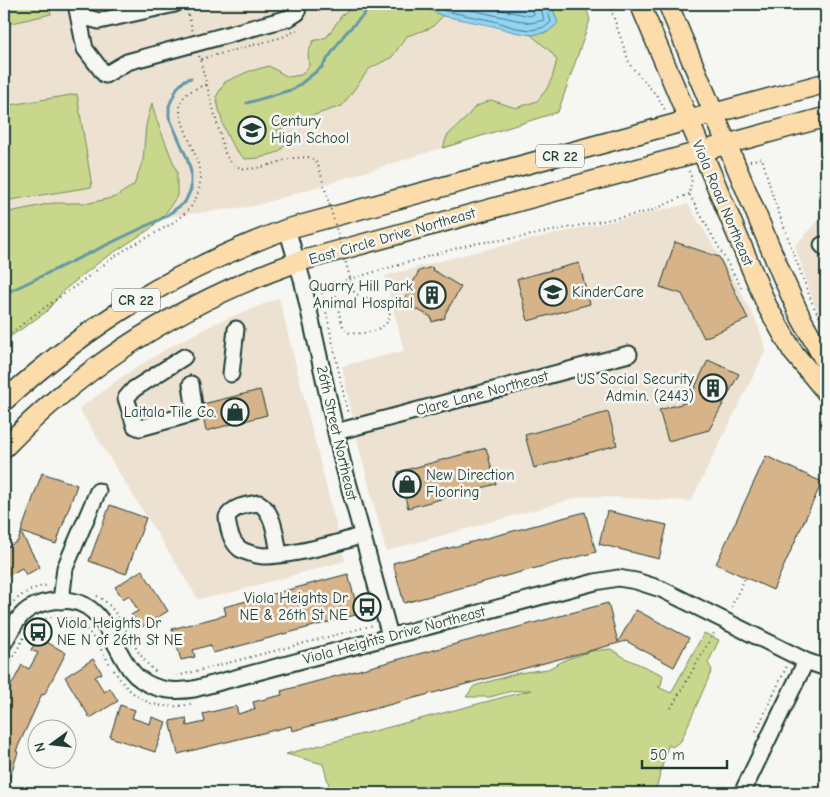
<svg xmlns="http://www.w3.org/2000/svg" width="830" height="797" font-family="'Comic Neue',sans-serif">
<rect width="100%" height="100%" fill="#f6f6f2"/>
<filter id="ink" filterUnits="userSpaceOnUse"><feTurbulence type="fractalNoise" baseFrequency=".02" numOctaves="2"/><feDisplacementMap in="SourceGraphic" scale="10" xChannelSelector="R" yChannelSelector="G"/><feConvolveMatrix kernelMatrix="1 2 1 2 8 2 1 2 1" color-interpolation-filters="sRGB"/></filter>
<g filter="url(#ink)">
<path fill="#ede2d2" d="M4,4H585L590,20L558,112L255,206L4,237Z
M688,204L739,288L758,325L766,350L691,501L584,496L386,551L358,444L342,366L404,351L385,276L470,253Z
M826,211V324L814,304L795,246Z
M279,298L345,561L222,595L198,599L79,409L123,376L166,349L218,322Z"/>
<path fill="#c8d78b" stroke="#748a60" d="M4,4H49L51,14L4,25Z
M357,4H427L430,10L443,16L431,28L407,36L392,57L369,69L342,106L305,118L276,131L287,142L279,152L259,158L245,159C225,142 222,121 216,97L225,82L247,72L269,66L288,77L301,75L309,66L308,53L313,41L327,37L342,15Z
M551,4H585L590,20L558,112L443,148L447,136L465,119L475,107L491,100L516,108L537,101L546,90L552,78L557,60L550,51L531,35L548,32L558,23Z
M77,94L92,187L4,201V106Z
M152,103L157,121L177,172V196L165,214L150,229L102,260L64,290L46,312L4,341V213L53,203H90L115,197L134,185L143,160L146,125Z
M704,633L719,640L708,663L712,670L681,741L672,747L669,745L667,749L655,793H331L323,764L286,754L531,690L512,691L490,697H466L474,686L518,673L548,669L567,659L592,651L611,649L625,658L663,675L661,686L658,687L671,693Z"/>
<path fill="#92d4f4" stroke="#6498a7" d="M427,4H551L558,23L548,32L531,35L514,32L493,26L443,16L430,10Z"/>
<g fill="none" stroke-linecap="round" stroke-linejoin="round">
<path stroke="#4d7981" stroke-width="1" d="M432,4L445,11L494,21L516,28L531,30L545,27L551,22L546,4
M444,4L530,23L544,20L540,4
M474,4L530,16L534,14L532,4"/>
<path stroke="#6498a7" stroke-width="3" d="M247,103L294,89L322,67L344,35L368,10L393,4
M4,294L165,217L185,202L191,189V172L187,158L169,117V106L177,88L185,80L191,78"/>
</g>
<path fill="#d7b389" stroke="#1f3d34" d="M675,242L719,257L748,319L704,338L682,294L660,287Z
M579,263L590,304L528,321L517,279Z
M432,267L433,270L461,287L445,314V318L432,322L431,317L403,302L419,271Z
M708,360L739,374L709,430L668,441L659,410L688,402Z
M260,390L267,415L206,431L203,417V404Z
M608,412L617,445L534,468L525,435Z
M486,448L496,484L408,508L398,472Z
M766,456L822,482L773,590L716,564Z
M42,473L77,485L56,544L21,532Z
M110,505L146,518L126,574L89,561Z
M607,511L667,525L659,559L599,544Z
M585,512L596,552L404,603L393,563Z
M21,533L40,567L26,575L22,568L4,578V549L18,541Z
M142,570L168,611L140,628L131,615L138,611L129,595L123,599L115,587Z
M348,574L359,614L213,653L210,645L193,650L195,657L181,660L172,629L226,615L224,607Z
M608,603L618,642L636,610L689,638L674,667L626,641L292,731L291,726L178,754L170,721L186,718L187,726L205,722L203,714L236,706L238,714L255,709L253,702L282,695L281,691Z
M38,637L66,653L44,695L42,694L16,751L18,752L6,790L4,789V717L9,705L4,703V699L22,665L29,669L38,653L31,650Z
M93,659L102,673L95,677L104,692L110,688L118,701L90,718L65,677Z
M120,705L135,710L132,718L150,724L152,717L166,722L155,752L110,737Z"/>
<g fill="none" stroke-linecap="round" stroke-linejoin="round">
<g stroke="#1f3d34" stroke-width="19">
<path id="minor" d="M76,4L85,49L105,75L127,62L289,18L297,13L298,4
M80,16L99,21L175,4
M287,229L302,279L342,460L390,636
M822,245L826,249
M184,357L134,389L126,398L135,426L140,428L195,413L191,384
M231,374L236,329
M336,432L629,354
M279,554C276,538 274,512 259,503C246,505 234,506 227,517C228,528 231,542 240,549C247,553 255,555 263,556C288,556 338,544 362,535
M61,601L65,568L98,491
M4,643C18,618 22,606 53,601C96,595 106,628 123,658C128,666 132,674 140,679C157,691 174,692 194,689L595,582L618,578L636,581L661,589L806,661L826,668
M742,793L806,661"/>
</g>
<g stroke="#1f3d34" stroke-width="22">
<path id="major" d="M640,4L767,306L793,352L826,392
M668,4L783,278L801,318L826,363
M4,401C91,322 177,270 287,229L826,83
M4,448C86,363 186,301 297,262L826,117"/>
</g>
<path stroke="#1f3d34" stroke-width="2" stroke-dasharray="1 4" stroke-linecap="butt" d="M609,4L630,65L658,97L665,110
M187,10L193,32
M199,56L225,153C234,173 251,170 269,165
M201,59L283,37L297,30
M750,161L762,158L773,197L812,303
M689,171L692,179L689,194L742,289
M321,288L348,415
M321,288L333,284
M337,301L333,284L471,244L517,238L651,211L689,194
M814,307L826,329
M4,340C25,320 50,304 74,287C90,276 106,262 123,251C141,240 177,224 190,208C222,167 165,121 184,97C189,90 199,88 206,84
M821,407L826,412
M97,596C122,608 131,653 156,672
M731,607L745,578
M4,613C14,598 31,587 49,585
M32,625C75,600 91,633 111,666
M114,670C132,701 159,713 194,703
M4,674L29,628
M177,676L374,625
M671,708L714,633
M756,731L787,666L788,667"/>
<use href="#minor" stroke="#f6f6f2" stroke-width="15"/>
<use href="#major" stroke="#fddcac" stroke-width="19"/>
<path stroke="#1f3d34" stroke-width="2" stroke-dasharray="1 4" stroke-linecap="butt" d="M269,165L292,158L311,157L318,164L354,292C364,302 378,295 385,304C405,330 353,338 346,331C340,324 339,310 337,301"/>
</g>
</g>
<defs>
<g id="school-ring" transform="scale(1.4375)"><circle r="9.5" fill="#f6f6f2" stroke="#1f3d34" stroke-width="1.5"/><path d="M0-5L7-2L0 1L-7-2ZM-4 1L0 2.5L4 1V4Q0 6-4 4Z" fill="#1f3d34"/></g>
<g id="building-ring" transform="scale(1.4375)"><circle r="9.5" fill="#f6f6f2" stroke="#1f3d34" stroke-width="1.5"/><path d="M-4-6H4V6H1V3H-1V6H-4ZM-2.5-4.3h1.7v1.8h-1.7ZM.8-4.3h1.7v1.8H.8ZM-2.5-1h1.7V.8h-1.7ZM.8-1h1.7V.8H.8Z" fill="#1f3d34"/></g>
<g id="shop-ring" transform="scale(1.4375)"><circle r="9.5" fill="#f6f6f2" stroke="#1f3d34" stroke-width="1.5"/><path d="M-5-2.5h2.3a2.7 3.5 0 0 1 5.4 0H5L5.5 6h-11ZM-1.5-2.5h3a1.5 2.3 0 0 0-3 0Z" fill="#1f3d34"/></g>
<g id="bus-ring" transform="scale(1.4375)"><circle r="9.5" fill="#f6f6f2" stroke="#1f3d34" stroke-width="1.5"/><path d="M-5-6H5V4H4V6H2V4H-2V6H-4V4H-5ZM-3.5-4V0h7V-4ZM-3.5 1.2v1.5H-2V1.2ZM2 1.2v1.5H3.5V1.2Z" fill="#1f3d34"/></g>
</defs>
<g fill-rule="evenodd">
<use href="#school-ring" x="252" y="130"/>
<use href="#school-ring" x="553" y="292"/>
<use href="#building-ring" x="432" y="295"/>
<use href="#building-ring" x="713" y="388"/>
<use href="#shop-ring" x="235" y="412"/>
<use href="#shop-ring" x="407" y="484"/>
<use href="#bus-ring" x="367" y="607"/>
<use href="#bus-ring" x="38" y="632"/>
</g>
<g text-anchor="middle" stroke-width="5" stroke-linejoin="round" paint-order="stroke">
<g fill="#f6f6f2" stroke="#60746d" stroke-width="1">
<rect x="536" y="144.5" width="48" height="23" rx="4"/>
<rect x="112" y="288.5" width="48" height="23" rx="4"/>
</g>
<g font-size="14" font-weight="bold" fill="#1f3d34">
<text x="560" y="161">CR 22</text>
<text x="136" y="305">CR 22</text>
</g>
<g font-size="15" fill="#1f3d34" stroke="#f6f6f2" text-anchor="start">
<text x="271" y="126">Century<tspan x="271" dy="17">High School</tspan></text>
<text x="413" y="291" text-anchor="end">Quarry Hill Park<tspan x="413" dy="17">Animal Hospital</tspan></text>
<text x="572" y="297">KinderCare</text>
<text x="694" y="384" text-anchor="end">US Social Security<tspan x="694" dy="17">Admin. (2443)</tspan></text>
<text x="216" y="417" text-anchor="end">Laitala Tile Co.</text>
<text x="426" y="480">New Direction<tspan x="426" dy="17">Flooring</tspan></text>
<text x="348" y="603" text-anchor="end">Viola Heights Dr<tspan x="348" dy="17">NE &amp; 26th St NE</tspan></text>
<text x="57" y="628">Viola Heights Dr<tspan x="57" dy="17">NE N of 26th St NE</tspan></text>
</g>
<g font-size="15" fill="#1f3d34" stroke="#f6f6f2">
<text transform="translate(723 203) rotate(67)" y="5">Viola Road Northeast</text>
<text transform="translate(392 236) rotate(-16)" y="5">East Circle Drive Northeast</text>
<text transform="translate(482 393) rotate(-15)" y="5">Clare Lane Northeast</text>
<text transform="translate(337 433) rotate(77)" y="5">26th Street Northeast</text>
<text transform="translate(394 635) rotate(-15)" y="5">Viola Heights Drive Northeast</text>
</g>
</g>
<rect width="830" height="797" fill="none" stroke="#f6f6f2" stroke-width="20"/>
<rect x="10" y="10" width="810" height="777" fill="none" stroke="#1f3d34" stroke-width="2" filter="url(#ink)"/>
<g transform="translate(52 744) rotate(255)"><circle r="24" fill="#f6f6f2" stroke="#a0aca6"/>
<path d="M0-4L9 19L0 12L-9 19Z" fill="#1f3d34"/>
<text y="-8" font-size="14" font-weight="bold" text-anchor="middle" fill="#1f3d34">N</text>
</g>
<path d="M642 760v8h85v-8" fill="none" stroke="#1f3d34" stroke-width="2.5"/>
<text x="650" y="760" font-size="15" fill="#1f3d34" stroke="#f6f6f2" stroke-width="4" paint-order="stroke">50 m</text>
</svg>
